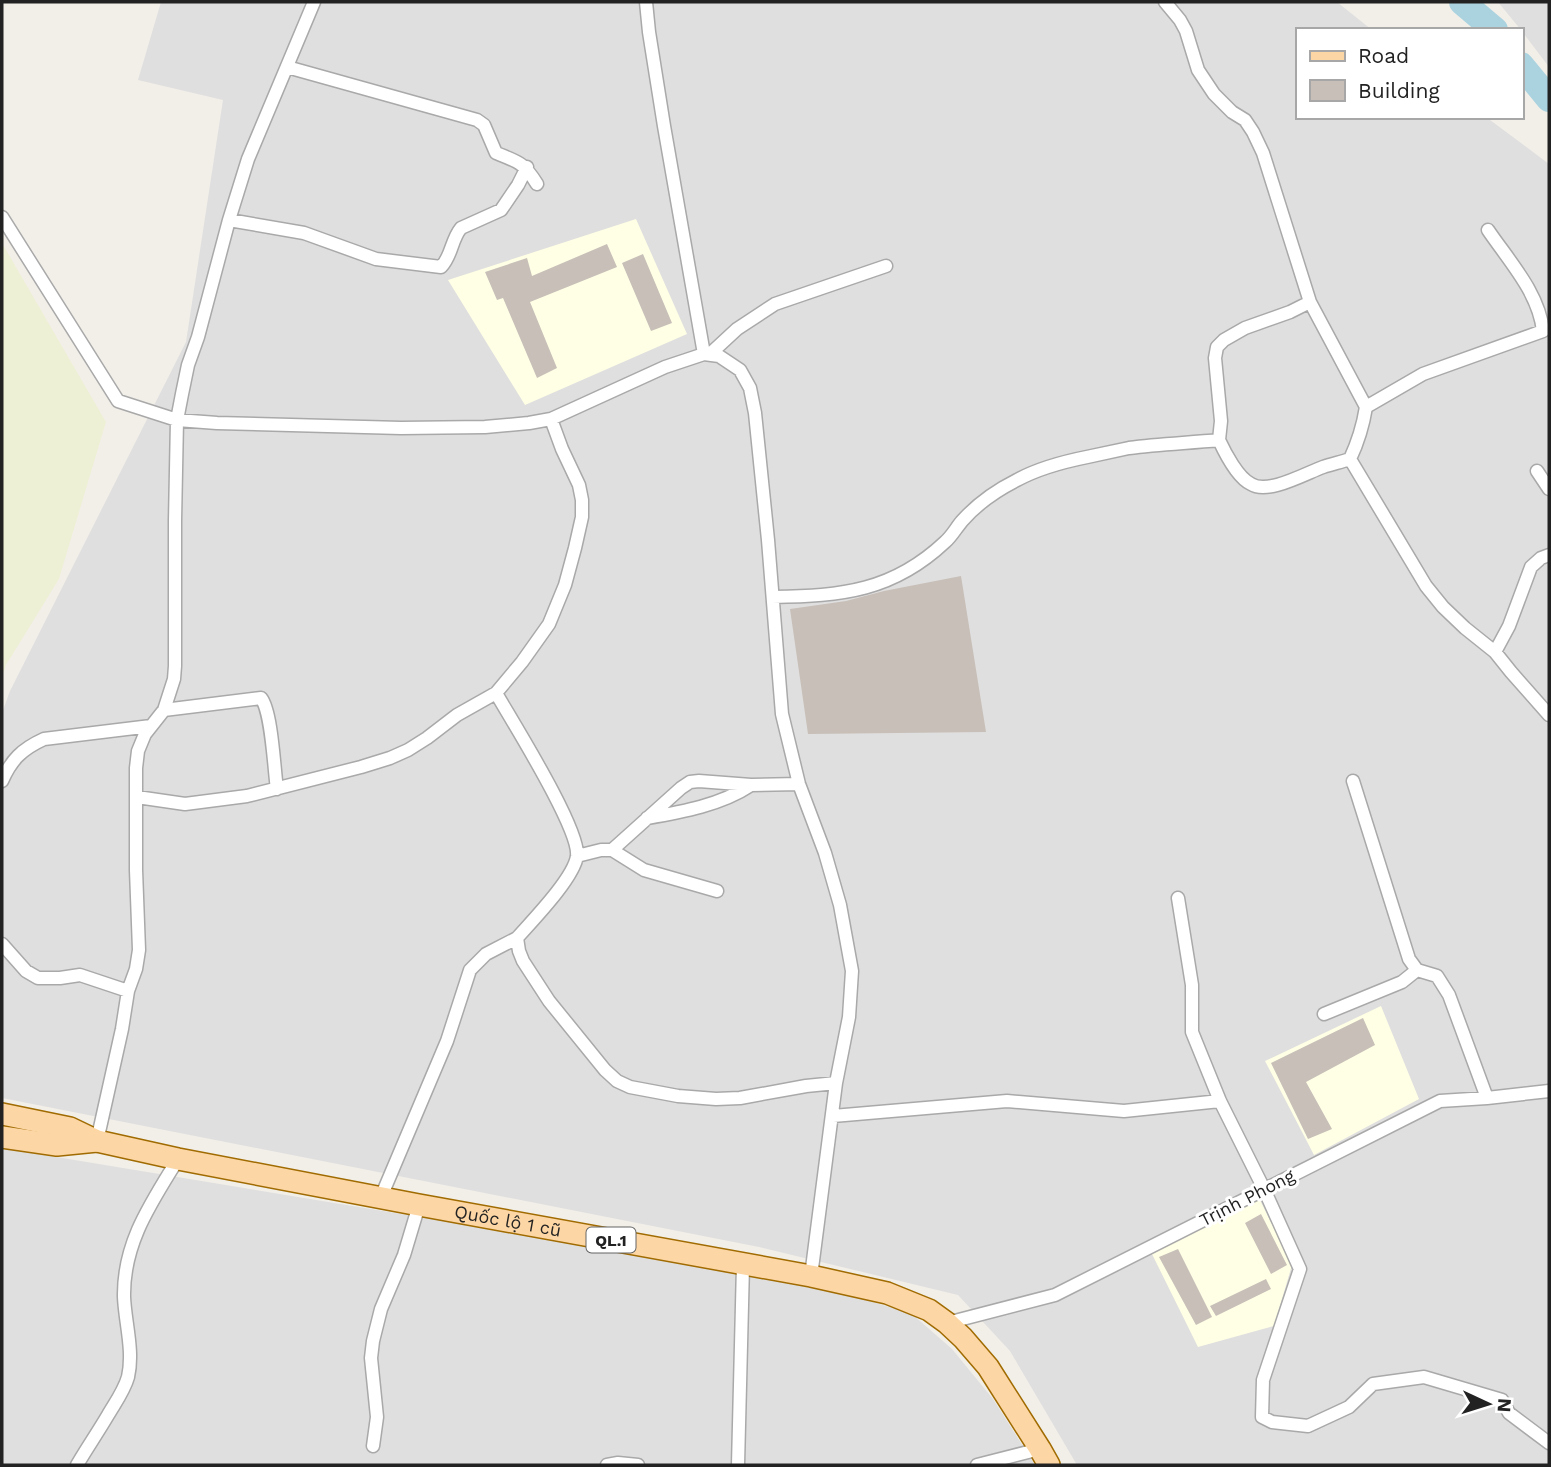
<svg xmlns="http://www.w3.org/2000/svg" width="1551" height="1467" font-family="'Work Sans',sans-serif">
<rect width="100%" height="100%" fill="#f2efe9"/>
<path fill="#e0dfdf" d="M161,2H1337L1372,30H1297V117H1486L1549,164V1465H1077L1010,1351L958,1295L759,1247L2,1098V713L10,691L186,342L223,100L138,80Z
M1498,2H1549V67L1521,30Z
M2,1148L401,1214L455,1221L850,1295L912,1314L952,1349L993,1399L1035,1465H2Z"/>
<path fill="#ffffe5" d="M636,219L687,334L525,405L448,280Z
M1381,1006L1419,1099L1314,1155L1265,1061Z
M1259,1198L1292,1265L1274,1326L1198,1347L1152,1254Z"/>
<path fill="#eef0d5" d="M2,243L106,422L59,579L6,665L2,677Z"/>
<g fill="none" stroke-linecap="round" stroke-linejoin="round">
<path stroke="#aad3df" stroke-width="26" d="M1462,2L1495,30
M1521,65L1549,99"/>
</g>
<path fill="#c7bfb8" d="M607,244L617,267L530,302L557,368L537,378L503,298L497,300L485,272L527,258L532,276Z
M643,254L672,323L651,331L622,263Z
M961,576L986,732L808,734L790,609L846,601L884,591Z
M1363,1018L1375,1045L1306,1082L1332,1129L1308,1139L1271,1063Z
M1261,1214L1287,1265L1271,1274L1245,1223Z
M1178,1249L1212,1317L1196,1325L1159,1257Z
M1266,1279L1271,1289L1216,1316L1210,1306Z"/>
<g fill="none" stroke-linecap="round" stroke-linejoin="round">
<g stroke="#a9a9a9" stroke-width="15">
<path id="minor" d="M646,2L649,32L664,126L704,354
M287,67L477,120L484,125L496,153C519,162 524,163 537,184
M2,217L118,401L177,420L217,423L401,428L485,427L529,423L551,419L665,367L704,354L719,356L740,370L750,388L755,413L768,540L782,714L799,784L825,853L840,905L852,971L849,1017L836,1083L811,1276
M229,220L304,233L376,259L441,267C452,256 451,240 461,228L501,210L518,185L527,167
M710,354L737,329L775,304L886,266
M1366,407L1423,374L1543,331C1539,293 1509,261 1488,230
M1219,440L1221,421L1215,358L1217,347L1224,340L1245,328L1290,312L1310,302
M1350,459L1426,586L1443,607L1465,628L1495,652L1511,672L1549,715
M1537,471L1549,489
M773,597C842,596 893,591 945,542C952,536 956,528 962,521C977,504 997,490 1017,480C1039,468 1062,462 1087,457C1101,454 1115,451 1129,448C1159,444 1189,443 1219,440C1225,453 1238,478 1251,484C1268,495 1306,473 1323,467C1332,464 1341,462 1350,459C1358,442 1363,426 1366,407L1310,302L1263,153L1253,132L1245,120L1232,112L1214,94L1198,70L1186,31L1180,20L1165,2
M1495,652L1509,626L1531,567L1541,558L1549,555
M496,693C512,721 580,829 577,856C574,878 532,921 517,938L519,951L523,961L549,1001L605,1070L617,1081L630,1087L678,1096L716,1099L740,1098L806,1086L836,1083
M164,710L261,698C272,712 274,769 277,789
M2,781C11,760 22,749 44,739L151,726
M1353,781L1409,959L1417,970L1437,976L1449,995L1487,1098
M137,797L185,804L247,796L361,767L390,758L408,750L427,738L457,715L496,693L522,662L549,624L565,585L575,548L582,517V500L579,485L562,449L551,419
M647,818C682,812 721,805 751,785
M612,850L681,788L690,782L699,781L751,785L799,784
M577,856L601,850H612L644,870L717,891
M1178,898L1192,985V1032L1220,1101L1264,1189L1300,1269L1263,1380L1262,1417L1272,1422L1308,1426L1349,1407L1373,1384L1424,1377L1502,1400L1509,1413L1549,1443
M2,944L26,971L38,978H60L80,975L128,991
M1324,1014L1402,982L1417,970
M833,1116L1007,1101L1124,1111L1220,1101
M97,1141L122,1029L128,991L136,969L139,950L136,870V768L138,751L145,734L164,710L174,679L175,666V521L177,420L182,394L188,365L198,337L229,220L248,159L314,2
M381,1197L447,1041L470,970L486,954L517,938
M947,1323L1055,1295L1440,1101L1487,1098L1549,1091
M373,1446L377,1417L371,1358L373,1341L381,1309L404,1255L419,1205
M77,1465C87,1448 98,1432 108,1415C115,1403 124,1391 128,1377C134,1351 125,1322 124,1297C123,1243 151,1203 178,1159
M607,1465L618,1463L638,1465
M738,1465L743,1265
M977,1465L1040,1449"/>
</g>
<g stroke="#a06b00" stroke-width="24">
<g id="primary">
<path id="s1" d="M2,1114L70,1128L97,1141L178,1159L419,1205L811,1276L887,1293L929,1310L947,1323L963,1338L988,1367L1040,1449L1049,1465"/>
<path d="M2,1137L57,1145L97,1141"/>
</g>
</g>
<use href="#minor" stroke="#fff" stroke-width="12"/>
<use href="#primary" stroke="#fcd6a4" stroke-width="21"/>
</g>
<g text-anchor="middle" stroke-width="6" stroke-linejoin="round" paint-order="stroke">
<rect fill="#fff" stroke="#646464" stroke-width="2" x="586.5" y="1227.5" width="49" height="25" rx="5"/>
<g font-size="16" font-weight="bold" fill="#222">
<text x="611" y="1246">QL.1</text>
</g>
<g font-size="18" fill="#222" stroke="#fff">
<text transform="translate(1247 1198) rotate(-27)" y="6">Trịnh Phong</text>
<text dy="6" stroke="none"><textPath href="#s1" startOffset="518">Quốc lộ 1 cũ</textPath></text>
</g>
</g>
<rect width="1551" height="1467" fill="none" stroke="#222222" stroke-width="7"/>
<rect x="1296" y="28" width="228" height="91" fill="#ffffff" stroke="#a7a7a7" stroke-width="2"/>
<rect x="1310" y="51" width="35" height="10" fill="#fcd6a4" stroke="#a7a7a7" stroke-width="2"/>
<text x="1358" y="63" font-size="21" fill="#222222">Road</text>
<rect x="1310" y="80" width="35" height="21" fill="#c7bfb8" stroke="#a7a7a7" stroke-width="2"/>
<text x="1358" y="98" font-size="21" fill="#222222">Building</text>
<g transform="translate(1488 1404) rotate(94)" stroke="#ffffff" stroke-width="5" paint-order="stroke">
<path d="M0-5L12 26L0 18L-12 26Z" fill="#222222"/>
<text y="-10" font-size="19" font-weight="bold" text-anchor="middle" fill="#222222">N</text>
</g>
</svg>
